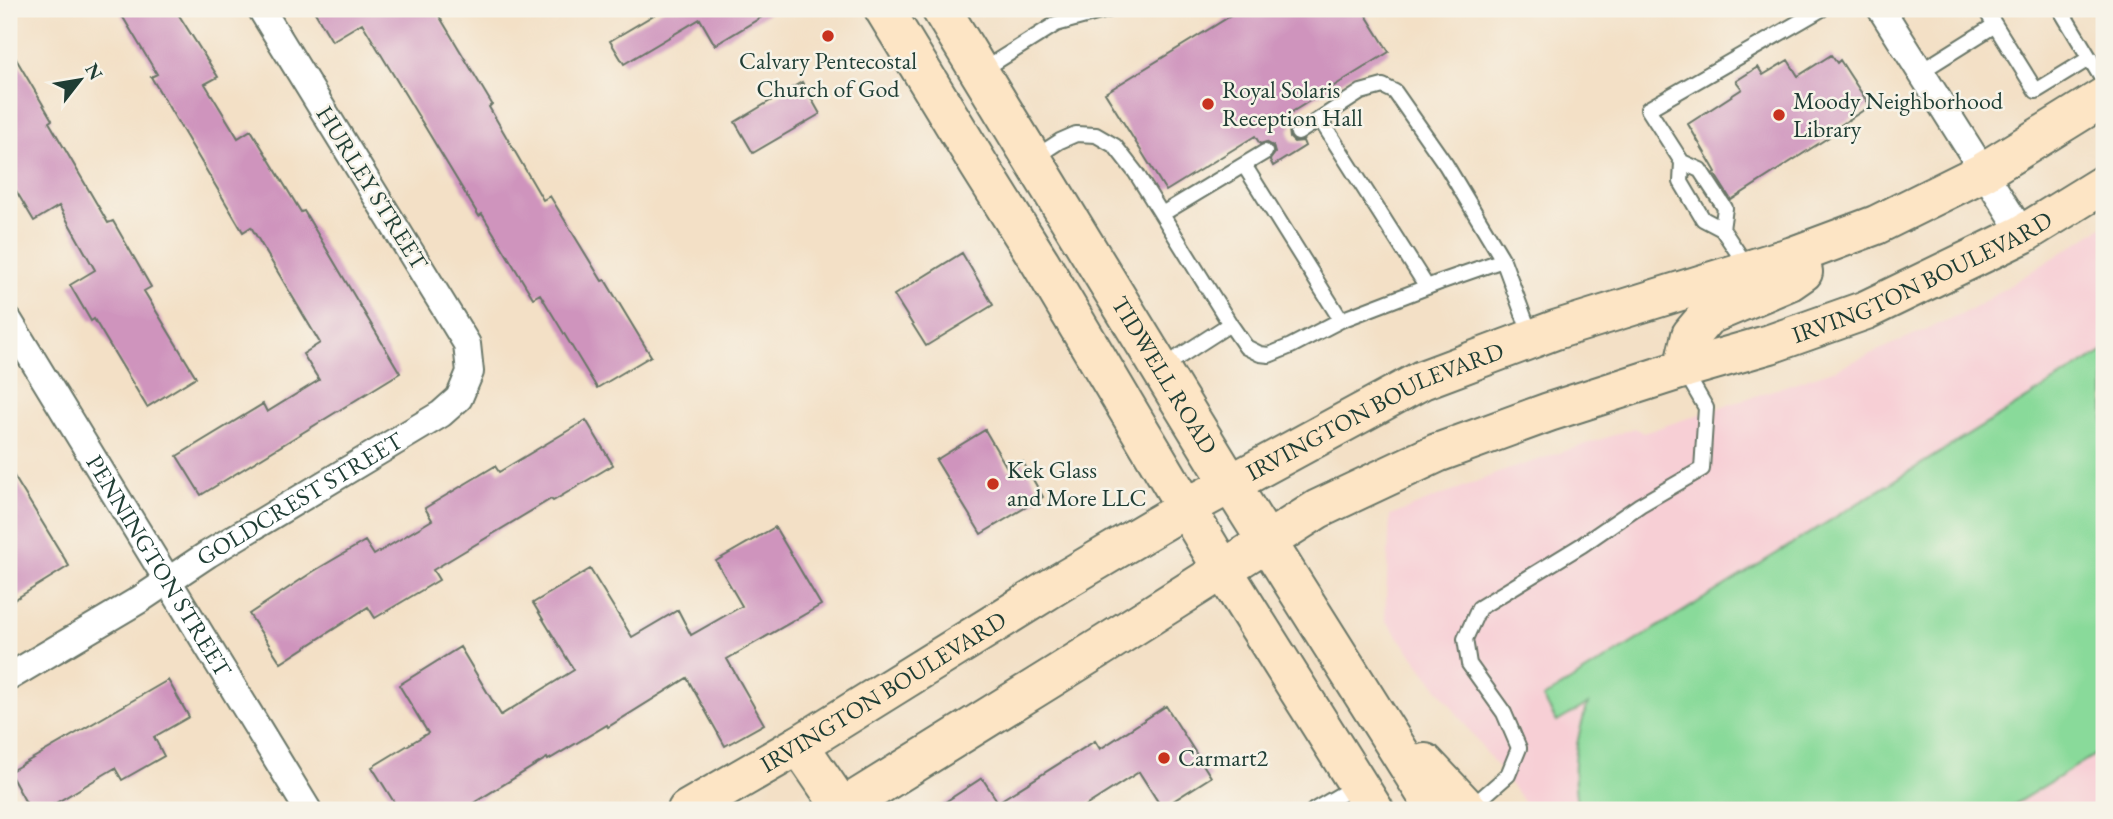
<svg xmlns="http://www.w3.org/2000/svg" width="2113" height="819" font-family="'EB Garamond',serif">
<rect width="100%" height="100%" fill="#f7f3e8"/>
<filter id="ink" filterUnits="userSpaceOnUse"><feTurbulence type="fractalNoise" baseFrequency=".0143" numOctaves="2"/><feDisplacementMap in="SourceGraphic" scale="14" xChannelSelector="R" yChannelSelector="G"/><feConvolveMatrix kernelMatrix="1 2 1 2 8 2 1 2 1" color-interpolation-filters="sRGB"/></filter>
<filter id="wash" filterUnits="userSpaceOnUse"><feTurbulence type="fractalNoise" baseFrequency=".00686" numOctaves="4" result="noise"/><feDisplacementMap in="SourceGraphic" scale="28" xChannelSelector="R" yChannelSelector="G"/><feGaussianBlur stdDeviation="1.57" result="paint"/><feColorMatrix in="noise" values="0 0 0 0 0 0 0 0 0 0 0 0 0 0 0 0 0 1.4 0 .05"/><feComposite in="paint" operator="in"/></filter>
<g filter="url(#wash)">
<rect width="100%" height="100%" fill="#f3e0c6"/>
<path fill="#f7cfd5" d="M2104,226V810H1524V802L1385,619L1390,516L1498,473L1635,428L1643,433L1836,369L1972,309Z"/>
<path fill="#89da9a" stroke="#548c67" stroke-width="2" d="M2104,351V749L2005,810H1578C1571,772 1575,740 1588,704L1557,722L1543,698Z"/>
<g id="blocks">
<path fill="#cf94bd" d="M118,9H175L218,77L205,84L238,138L251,130L301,212L304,211L400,373L201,495L177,456L263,404L267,412L319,380L303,354L320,343L251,227L243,232L151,77L157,74Z
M313,9H435L492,104L489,107L543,200L550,196L602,281L605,280L651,356L597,388L540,294L533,298L482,214L479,216L362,23L332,41Z
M664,9H775L715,45L700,19L624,64L610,41Z
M1242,9H1362L1389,52L1287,115L1293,125L1289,129L1290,138L1294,142L1303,141L1305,146L1273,166L1270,160L1275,153L1273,146L1266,142L1260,144L1255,136L1166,191L1105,93Z
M9,47L52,120L49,122L108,223L113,221L151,287L144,291L196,377L147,407L94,319L91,321L70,285L95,270L59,206L34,221L9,179Z
M1831,55L1837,63L1840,60L1870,106L1827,134L1829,137L1731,200L1714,173L1716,172L1688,124L1742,89L1736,81L1758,67L1763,75L1788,60L1798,76Z
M802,82L820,114L753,153L735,122Z
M962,253L993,305L926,346L894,295Z
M586,420L613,465L553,501L551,499L433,570L439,580L375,618L368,607L281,663L249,614L314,571L365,541L374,555L432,520L425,508L495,466L499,472Z
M985,430L1009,471L1023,462L1043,497L981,534L936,460Z
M9,468L69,566L9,603Z
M775,527L821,605L727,659L764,724L725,746L687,678L608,727L607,725L548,760L547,758L462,810H399L372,767L428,733L399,685L460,647L501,715L574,670L533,603L590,569L632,637L678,610L691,635L742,606L716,561Z
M168,680L189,717L154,737L164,756L122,780L115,768L44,810H30L9,772Z
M1166,706L1211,777L1162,808L1139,772L1079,810H933L982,778L998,802L1095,741L1100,749Z"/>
</g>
</g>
<g filter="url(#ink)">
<use href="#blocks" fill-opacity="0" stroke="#697667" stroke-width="2"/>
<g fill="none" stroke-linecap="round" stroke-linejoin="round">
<g stroke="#697667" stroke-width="18">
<path id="lane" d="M1985,9L2036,91L2090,58
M2060,9L2104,82
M981,71L1056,24L1111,9
M1920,72L1995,25
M1320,119L1427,287
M1298,133L1361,92L1383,86L1395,92L1446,165L1503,260
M1034,158L1060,141L1076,134L1096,135L1115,146L1136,173L1230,324L1160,369
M1682,162L1681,182L1703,219L1722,229L1748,268
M1244,165L1341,320
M1162,214L1265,152
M1722,229L1725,208L1700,170L1682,162L1648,109L1822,9
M1230,324L1246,347L1260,354L1269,355L1291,346L1341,320L1440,282L1503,260L1531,336
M1469,809L1508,775L1519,748L1504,713L1469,664L1465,639L1479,608L1582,545L1640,505L1702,469L1706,408L1684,370
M1314,810L1345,792"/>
</g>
<g stroke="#697667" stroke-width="30">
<g id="street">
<path d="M1881,9L2023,234"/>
<path id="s1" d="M9,321L308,810"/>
<path id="s2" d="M9,677L139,600L208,554L441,414L459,398L470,372L467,344L261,9"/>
</g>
</g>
<g stroke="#697667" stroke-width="42">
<g id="secondary">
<path d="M884,9L979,165L1040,262L1223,570L1374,810"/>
<path id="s3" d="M941,9L1230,483L1436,810"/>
<path d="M1683,369L1691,335L1707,316L1790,281L1803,272"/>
<path d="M799,745L842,808"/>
<path d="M1425,763L1469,810"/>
<path id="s4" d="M687,810L799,745L1061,582L1186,508L1422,380L1555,330L1793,256L1876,225L1983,172L2104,97"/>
<path id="s5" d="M839,810L1101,647L1318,509L1437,453L1549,412L1683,369L1770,344L1866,310L2023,234L2104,184"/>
</g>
</g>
<use href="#lane" stroke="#fff" stroke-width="14"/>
<use href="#street" stroke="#fff" stroke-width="26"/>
<use href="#secondary" stroke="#fde5c5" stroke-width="38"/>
</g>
</g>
<g fill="#c8321e" stroke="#f7f3e8" stroke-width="2.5">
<circle cx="828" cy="36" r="7"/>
<circle cx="1208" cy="104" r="7"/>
<circle cx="1779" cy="115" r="7"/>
<circle cx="993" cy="484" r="7"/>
<circle cx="1164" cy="758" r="7"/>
</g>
<g text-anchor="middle" stroke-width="5" stroke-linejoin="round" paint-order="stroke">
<g font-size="24" fill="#1f3d34" stroke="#f7f3e8" text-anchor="start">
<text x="828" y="69" text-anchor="middle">Calvary Pentecostal<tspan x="828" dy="28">Church of God</tspan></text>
<text x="1222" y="98">Royal Solaris<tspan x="1222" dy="28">Reception Hall</tspan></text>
<text x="1793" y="109">Moody Neighborhood<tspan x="1793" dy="28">Library</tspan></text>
<text x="1007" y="478">Kek Glass<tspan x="1007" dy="28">and More LLC</tspan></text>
<text x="1178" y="766">Carmart2</text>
</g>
<g font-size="24" fill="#1f3d34" stroke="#f7f3e8">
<text transform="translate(372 188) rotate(58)" y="8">HURLEY STREET</text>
<text dy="8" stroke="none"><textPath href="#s5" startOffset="1214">IRVINGTON BOULEVARD</textPath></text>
<text dy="8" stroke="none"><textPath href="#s3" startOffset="429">TIDWELL ROAD</textPath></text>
<text dy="8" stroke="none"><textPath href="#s4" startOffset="796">IRVINGTON BOULEVARD</textPath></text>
<text dy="8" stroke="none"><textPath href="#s2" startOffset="341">GOLDCREST STREET</textPath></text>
<text dy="8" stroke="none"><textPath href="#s1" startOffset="287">PENNINGTON STREET</textPath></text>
<text dy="8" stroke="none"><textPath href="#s4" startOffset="229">IRVINGTON BOULEVARD</textPath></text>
</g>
</g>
<rect width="2113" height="819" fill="none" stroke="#f7f3e8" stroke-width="35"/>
<g transform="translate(80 80) rotate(59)" stroke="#f7f3e8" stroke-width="5" paint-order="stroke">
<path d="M0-5L12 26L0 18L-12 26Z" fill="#1f3d34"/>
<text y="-10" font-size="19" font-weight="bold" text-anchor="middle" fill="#1f3d34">N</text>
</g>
</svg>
